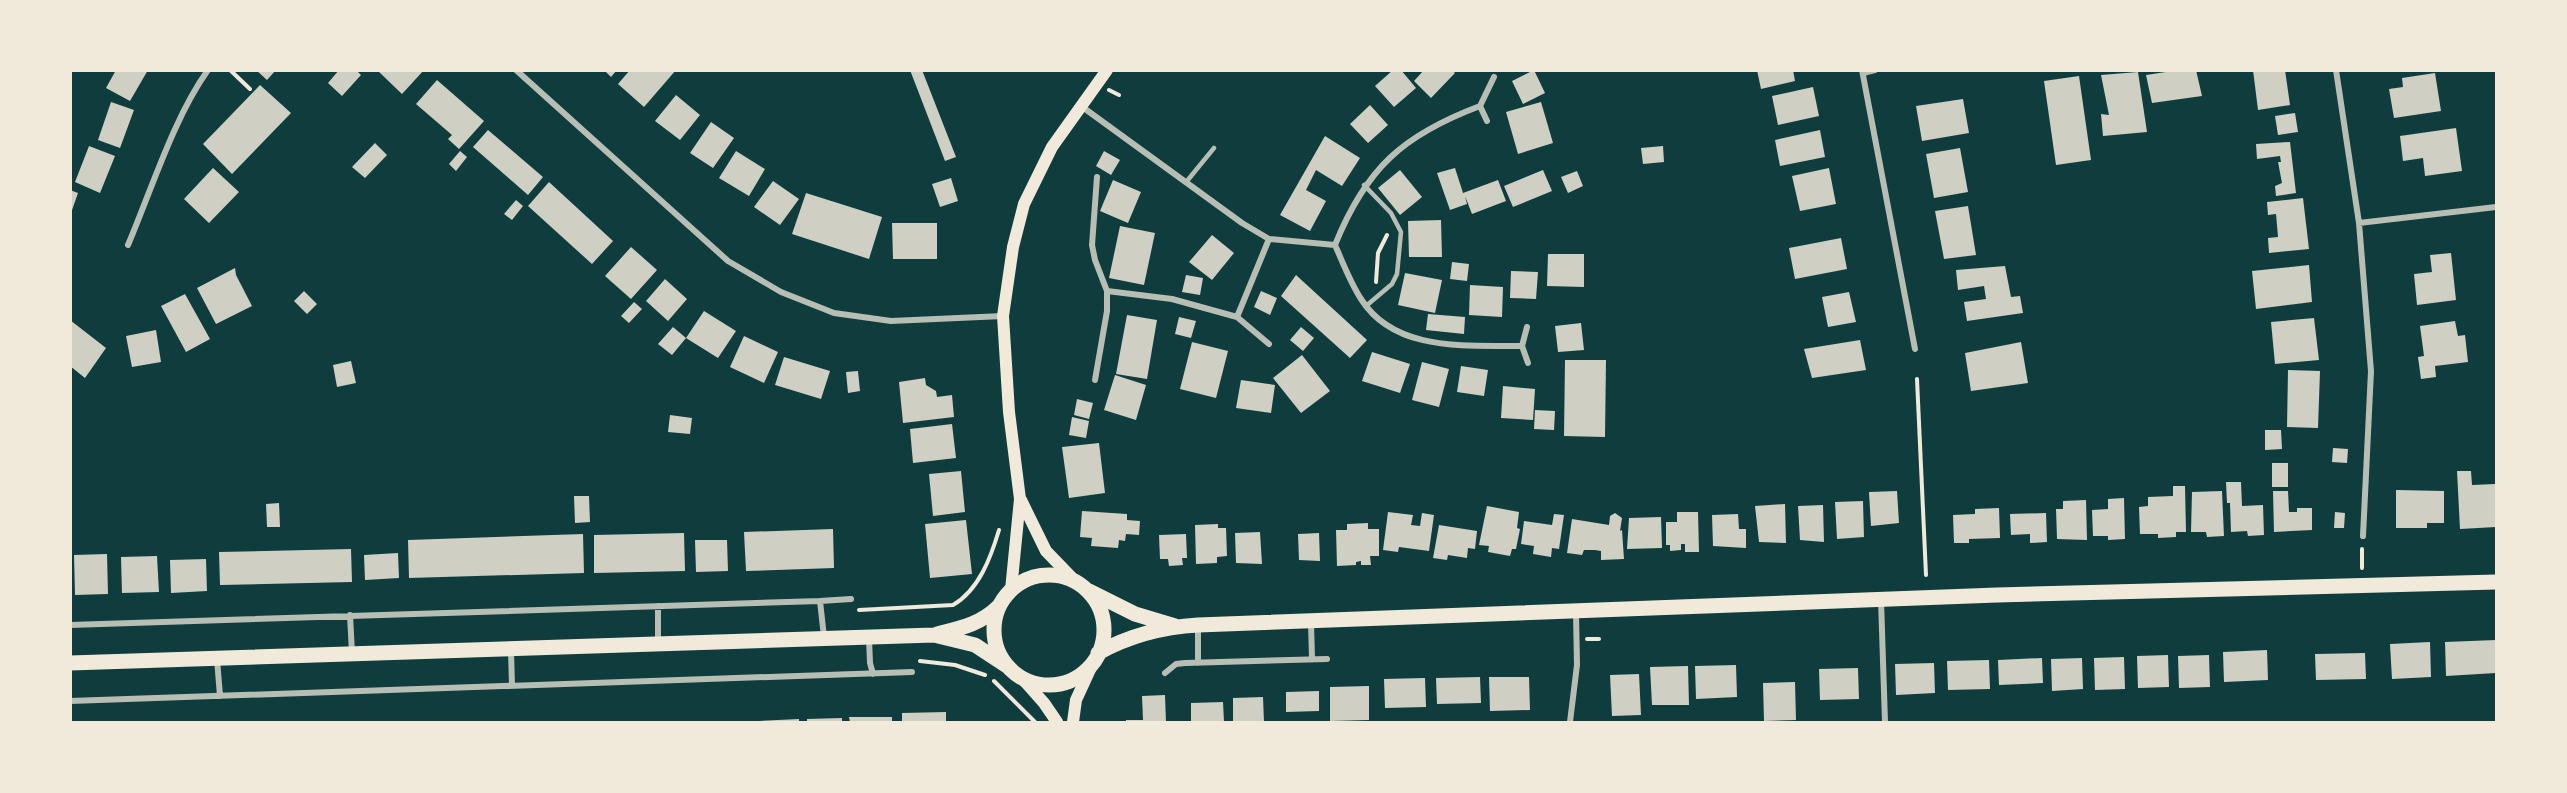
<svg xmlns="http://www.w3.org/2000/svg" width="2567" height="793" font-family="'DM Sans',sans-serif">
<rect width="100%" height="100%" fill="#0f3d3e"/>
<path fill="#cfcfc3" d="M116,70H148L130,101L106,88Z
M256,70H276L267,80Z
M339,70H356L361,75L342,96L328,83Z
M377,70H424L402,94Z
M604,70H617L611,77Z
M630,70H676L644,107L618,84Z
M910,70H922L956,157L945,161Z
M1393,70H1401L1416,88L1394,107L1375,86Z
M1424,70H1452L1455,73L1431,98L1414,81Z
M1534,70L1545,93L1523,104L1512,81Z
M1757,70H1793L1795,81L1761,89Z
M2179,70H2196L2202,96L2152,103L2146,75Z
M2253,70H2285L2290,105L2258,110Z
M2138,72L2147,132L2103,136L2101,114L2109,115L2101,75Z
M2435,73L2441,111L2394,118L2389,89L2403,87L2402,78Z
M2079,76L2091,160L2056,165L2044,81Z
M437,80L484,121L459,149L448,139L452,135L416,104Z
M260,85L291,113L232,174L203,144Z
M1813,87L1819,116L1778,125L1772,96Z
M676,95L700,115L680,140L655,121Z
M1963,99L1969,133L1922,141L1916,106Z
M111,102L134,110L120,148L98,140Z
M1541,102L1553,143L1518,154L1506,112Z
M1370,105L1388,125L1368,143L1350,124Z
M2295,113L2298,132L2278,135L2275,116Z
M711,122L734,138L713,168L690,153Z
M2456,128L2462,171L2425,176L2423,158L2403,161L2400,136Z
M488,130L543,177L528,195L473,147Z
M1820,130L1825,157L1780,166L1775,140Z
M1325,136L1360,158L1342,186L1316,170L1306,190L1326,201L1310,231L1280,215Z
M2290,142L2296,193L2276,196L2275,186L2282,183L2278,162H2281L2280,156L2257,159L2256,144Z
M375,143L387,155L365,178L352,167Z
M89,146L115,156L100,193L75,182Z
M1663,146L1664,162L1643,164L1641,148Z
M1960,148L1968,192L1934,198L1926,154Z
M460,151L467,157L456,171L449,164Z
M736,151L765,169L749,196L719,178Z
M1104,151L1120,160L1111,175L1096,166Z
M213,168L239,192L209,223L184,199Z
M1455,168L1463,193L1498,180L1506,201L1472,214L1465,196L1467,204L1450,210L1437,173Z
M1829,168L1836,204L1800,211L1792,176Z
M1400,170L1422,197L1400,215L1378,188Z
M1543,170L1552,191L1513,207L1504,186Z
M1577,171L1583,186L1568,193L1561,177Z
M951,178L958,201L940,207L932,184Z
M1113,180L1141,192L1128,223L1100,211Z
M773,181L799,199L780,225L754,207Z
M549,182L613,241L592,264L528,206Z
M70,190L78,193L71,213H70Z
M806,193L882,217L869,259L792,234Z
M2303,198L2309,249L2269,253L2268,238L2278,237L2276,214L2268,215L2267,202Z
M516,200L523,206L512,220L504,214Z
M1968,206L1976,255L1944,259L1935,211Z
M1441,220L1442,257H1409L1408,221Z
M892,223H937V259H893Z
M1120,226L1155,233L1144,285L1109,278Z
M1212,235L1234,253L1212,280L1189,262Z
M1841,238L1847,269L1795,279L1789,248Z
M631,247L657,270L631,299L605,276Z
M2451,253L2456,300L2417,305L2414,274L2432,272L2430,255Z
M1548,254H1584V287L1547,286Z
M1452,262L1469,264L1467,281L1450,279Z
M2309,265L2312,302L2256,309L2252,271Z
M2005,266L2011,297L2020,296L2023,313L1967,321L1964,302L1986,299L1984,286L1958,290L1956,270Z
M235,268L236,275L252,306L216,324L197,288Z
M1511,271L1538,272L1536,299L1510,298Z
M1405,273L1442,280L1435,313L1398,305Z
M1186,275L1203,278L1200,295L1182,292Z
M1296,275L1367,340L1350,358L1281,296Z
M665,279L687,299L668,321L646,301Z
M1470,285L1503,287L1502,317L1469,315Z
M304,291L317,304L307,314L294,301Z
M1261,291L1277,298L1270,315L1254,307Z
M1849,292L1856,322L1828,327L1822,297Z
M185,294L210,339L186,352L161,306Z
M634,302L642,309L629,323L621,316Z
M704,311L736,331L718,358L686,338Z
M1428,314L1465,317L1464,334L1426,330Z
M1127,315L1157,320L1147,379L1116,374Z
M1179,317L1196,321L1191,338L1175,334Z
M2314,318L2319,360L2275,364L2271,322Z
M70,320L106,348L85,378L70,366Z
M2455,321L2458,336L2465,335L2468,362L2435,366L2436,377L2421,379L2418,357L2424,356L2420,326Z
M1581,323L1584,350L1558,352L1555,326Z
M673,327L686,338L672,355L658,344Z
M1301,327L1314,338L1303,351L1290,340Z
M156,330L161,362L132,367L126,336Z
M744,336L778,352L764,383L730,367Z
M1860,340L1866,370L1812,378L1804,349Z
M1192,342L1228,351L1216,398L1180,389Z
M2021,342L2028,383L1971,391L1965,353Z
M1372,352L1410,364L1400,393L1362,381Z
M1302,355L1330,391L1301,413L1273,378Z
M784,357L830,371L821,399L775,385Z
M1565,360H1606L1605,437L1564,436Z
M351,361L356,383L337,387L333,365Z
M1422,362L1449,369L1439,407L1412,400Z
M1461,366L1488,370L1484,396L1457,392Z
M2288,370L2320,371L2318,428L2287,427Z
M858,371L860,391L848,393L846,372Z
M1115,375L1146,385L1136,420L1104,410Z
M925,378L926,385L936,391L937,397L952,395L954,417L903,423L899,382Z
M1241,380L1275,385L1271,413L1236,408Z
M1503,386L1535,389L1533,420L1501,418Z
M1077,399L1093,403L1089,419L1074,415Z
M1535,410L1555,411L1554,430L1534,429Z
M670,415L692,418L690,434L668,432Z
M1072,417L1089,421L1086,438L1069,435Z
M952,424L956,458L913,463L910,429Z
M2265,430H2281L2282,449L2265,450Z
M1099,443L1105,493L1069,498L1062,447Z
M2333,448L2348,449L2347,463L2332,462Z
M2272,463H2288V487H2272Z
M961,471L965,512L933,516L929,474Z
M2457,471H2471L2472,485L2495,484L2496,527L2460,529Z
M2226,482H2241L2242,506L2263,505L2264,535L2248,536L2247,531L2231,532L2230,503H2227Z
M2173,486H2185L2186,532H2176V537L2158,538V534H2140L2139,507L2148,506V497L2173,496Z
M2396,490L2444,491V523H2427V528H2396Z
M1897,491L1899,523L1871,526L1869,492Z
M2222,491L2224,536L2207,537L2206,532H2191L2192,492Z
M2273,491H2288L2289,512H2297V508H2312V530L2274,532Z
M574,496H589L590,522L575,523Z
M2124,498L2125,539L2108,540V536H2093L2092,510L2108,509V499Z
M2086,500L2087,540L2057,539L2056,509H2063V501Z
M1863,501L1864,537L1837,539L1835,502Z
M279,503L280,527H267L266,504Z
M1785,504L1786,543L1759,542L1755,506Z
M1823,505L1824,542L1800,540L1798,506Z
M1487,506L1519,512L1517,528L1520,529L1516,549H1512L1510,556L1488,552L1489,546L1479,545Z
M1999,508L2000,538L1969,539V543H1954L1953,515L1975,514V509Z
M1082,511L1127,514V520L1140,521L1139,535L1126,534L1125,541L1119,540L1118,548L1091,546L1092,538L1080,537Z
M1388,512L1413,515L1411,525L1420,526L1422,513L1434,515L1429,551L1399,547L1398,552L1383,550Z
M1677,512H1698L1699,552H1685V544H1681V550L1670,551V545H1666V522H1677Z
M2335,512L2345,513L2344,528H2334Z
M1615,513L1622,518L1620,531L1622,530L1624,559L1601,560V551L1595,550H1584L1582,555L1567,553L1572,519L1609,525L1610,516Z
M2046,513L2047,542L2030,543V534L2011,535L2010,514Z
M1554,514L1564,515L1559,549L1552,548L1551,557L1533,554L1534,546L1521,544L1524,521L1552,525Z
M1738,514L1739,529H1746V548L1713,546L1712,515Z
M1661,517L1662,548L1627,549L1629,518Z
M966,520L972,574L930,578L925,524Z
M1368,523V529H1379V556H1370L1371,565H1361V561L1356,562V565L1337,566L1336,530H1347V524Z
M1218,524V528H1226L1227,556L1217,557V563L1196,564L1195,525Z
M1439,525L1477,531L1475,549L1468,548L1467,558L1448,555L1447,560L1433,558Z
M833,529L834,568L746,571L744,532Z
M1260,532L1262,564L1236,563L1235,533Z
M684,533L685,571L594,573V535Z
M1319,533L1320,561L1299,560L1298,534Z
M583,534L584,573L409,578L408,540Z
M1186,534L1187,558H1182L1183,565L1169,566L1168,559H1160L1159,535Z
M695,540H727L728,571L696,572Z
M351,549L352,582L220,585L219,552Z
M398,553L399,578L365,580L364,555Z
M107,554L108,594L75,595L74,555Z
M157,556L159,592L122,593L121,557Z
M206,559L207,591L171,593L170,560Z
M2496,640V673L2446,676L2445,642Z
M2430,642L2431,677L2392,679L2390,644Z
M2267,650L2268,680L2224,682L2223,652Z
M2365,653L2366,679L2316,680L2315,654Z
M2168,655L2169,687L2138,688L2137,656Z
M2209,655L2210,687L2179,688L2178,656Z
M2124,657L2125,689L2095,690L2094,658Z
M2042,658L2043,683L1999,685L1998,660Z
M2082,658L2083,689L2052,691L2051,659Z
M1989,660L1990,689L1948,690L1947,661Z
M1934,663L1935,693L1896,695L1895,664Z
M1736,665L1737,697L1696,699L1695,666Z
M1688,666L1689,705H1652L1650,667Z
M1858,668L1859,699L1820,700L1819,669Z
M1639,674L1641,715L1612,716L1610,675Z
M1480,677L1481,703L1437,704L1436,678Z
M1489,677H1529L1530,710L1490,711Z
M1425,678L1426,707L1385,708L1384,679Z
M1795,682L1796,720L1764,721L1763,683Z
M1369,686V720L1330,721V687Z
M1319,691V711L1286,712V692Z
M1165,695L1166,722H1126V720H1143L1142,696Z
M1263,697L1264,722H1233V698Z
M1223,702L1224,722H1191V703Z
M946,712V722H902V713Z
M849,717H892V722H850Z
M842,718V722H807V719Z
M799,719V722H759V721Z"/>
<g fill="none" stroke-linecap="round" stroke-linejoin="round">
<path stroke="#f1e9da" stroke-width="4" d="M230,70L250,89
M1109,90L1119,95
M1376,282L1378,253L1387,235
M1917,379L1926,575
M2362,568V549
M859,610L953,605C979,590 991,557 999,530
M1587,639H1599
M920,661L955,665L985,675
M994,681L1035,722"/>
<path stroke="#b8beb3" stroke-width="4.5" d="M1187,181L1214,148
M1364,185L1391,213L1401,232L1397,274L1392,284L1366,306"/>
<path stroke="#b8beb3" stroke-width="6" d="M516,70L728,261L781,292L834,313L891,321L1003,316
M1862,70L1915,349
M2336,70L2359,223L2371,371L2363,536
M1863,73L1875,70
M1081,106L1242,223L1269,239L1335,245
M1480,106C1403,135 1366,168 1335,245C1343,263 1350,282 1361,299C1395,353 1468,345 1522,346
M1487,121L1480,106L1494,77
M2359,223L2496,207
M128,245C151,191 174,117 208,70
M1107,291L1172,299L1237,317L1269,239
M1237,317L1269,344
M1527,327L1522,346L1528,363
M1095,380L1107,311V291L1095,260L1092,245L1097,177
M1881,600L1885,722
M820,601L851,599
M658,606V643
M350,615L352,653
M1311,622L1312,659
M70,625L820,601L824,637
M869,639L870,663L873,674
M511,651L512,686
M217,659L220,696
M1198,663V625
M1165,673L1176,664L1185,663L1327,659
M70,701L912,672
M1570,722L1577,665L1576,613"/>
<path stroke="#f1e9da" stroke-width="12" d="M1021,500L1046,551L1076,582
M1011,590L1020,499L1009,412L1003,316L1013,247L1024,204L1052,147L1107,70
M1021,677L1044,703L1057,722
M1073,722L1076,700L1093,663"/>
<path stroke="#f1e9da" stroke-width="15" d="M994 630a55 55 0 1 1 110 0a55 55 0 1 1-110 0Z
M1089,591L1135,614L1175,626
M937,634C961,628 981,624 999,606
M1098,653C1130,635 1162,627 1198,625L1997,595L2496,582
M70,663L934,635L975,645L1007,666"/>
</g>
<rect width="2567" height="793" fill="none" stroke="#f1e9da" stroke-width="144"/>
</svg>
